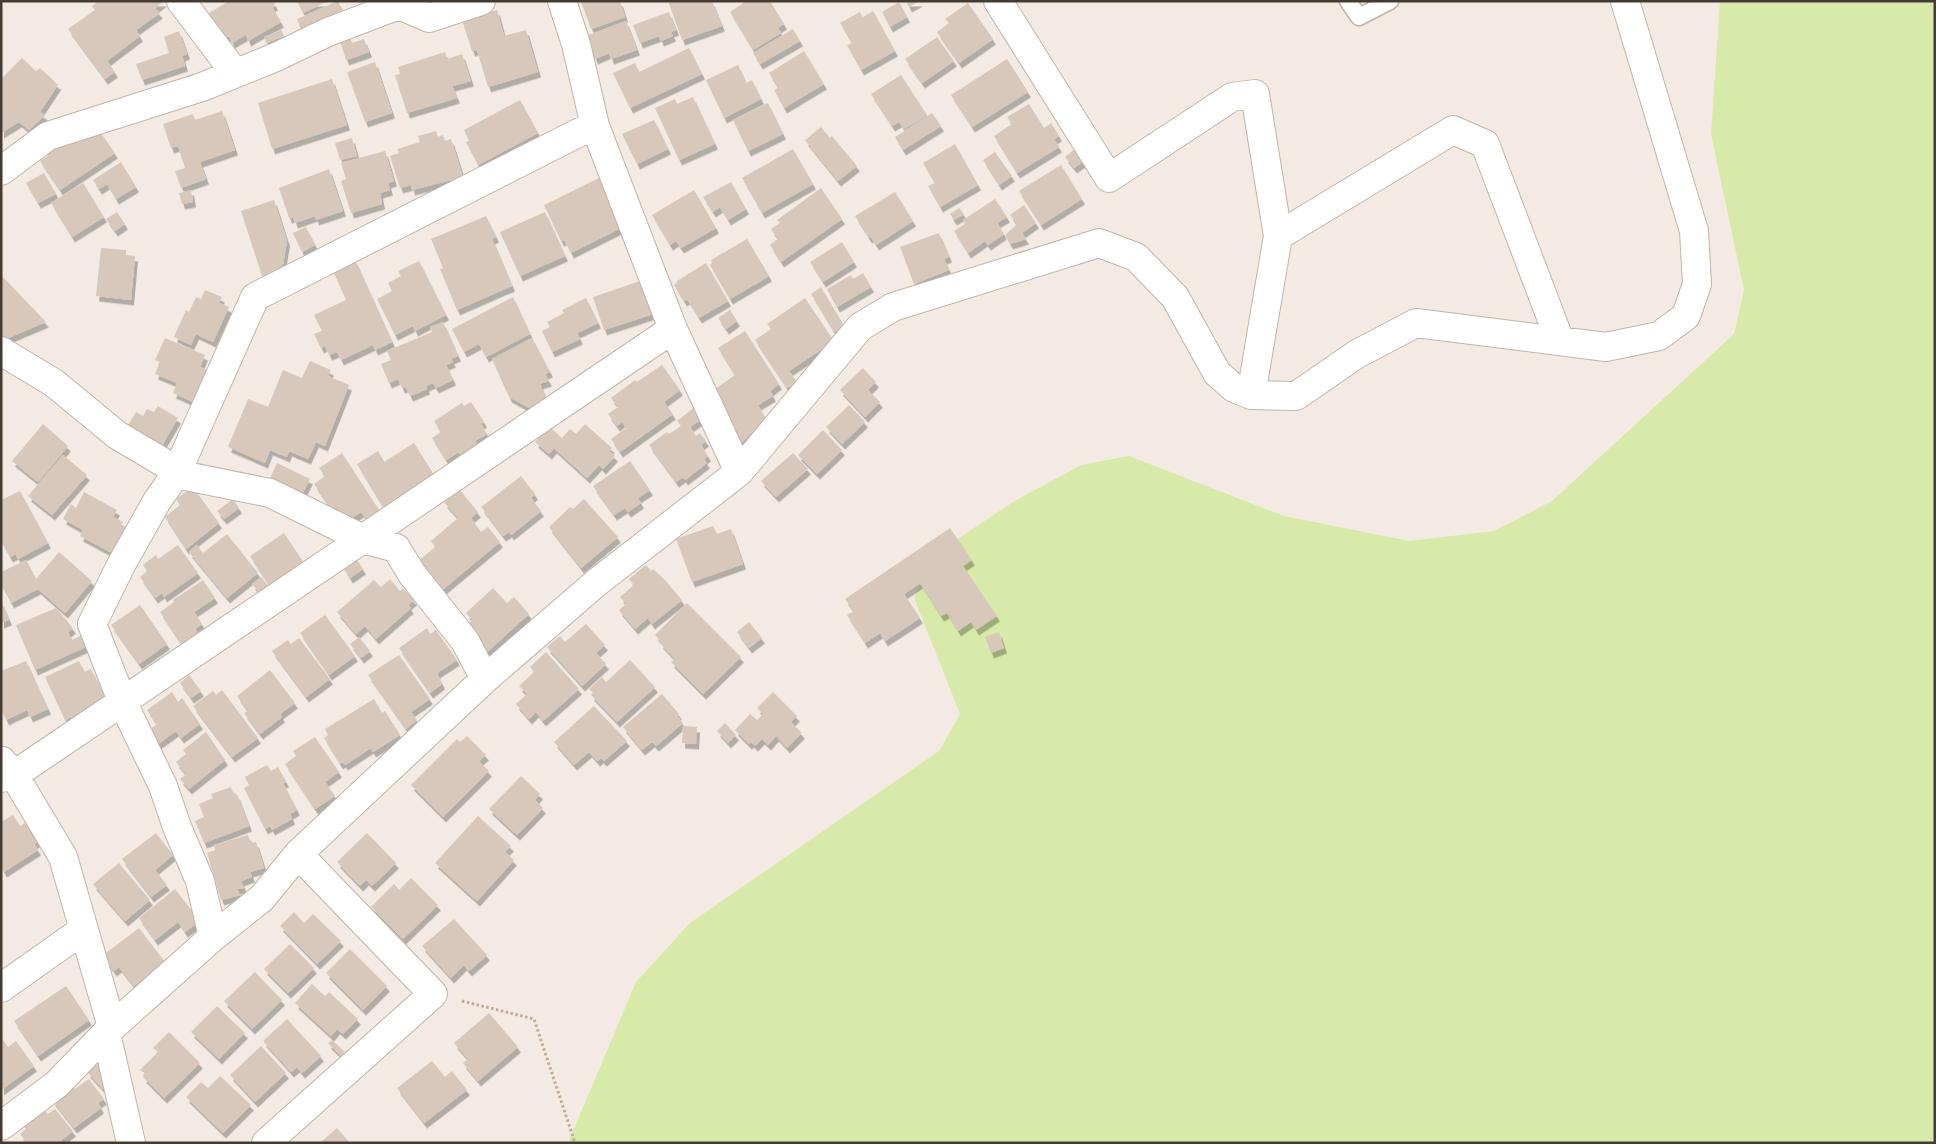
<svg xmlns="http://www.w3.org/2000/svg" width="1936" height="1144" font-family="'DM Sans',sans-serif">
<defs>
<filter id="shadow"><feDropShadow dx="3" dy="5.5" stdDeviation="0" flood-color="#0004"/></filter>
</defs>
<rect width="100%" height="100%" fill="#f3ebe3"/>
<path fill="#d7eaa9" d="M1720,1H1935V1143H568L636,982L690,923L939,751L960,714L914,598L938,552L1013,502L1081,465L1129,456L1284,516L1409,541L1494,531L1552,501L1734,334L1744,290L1711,134Z"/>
<path fill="#d8c7bb" filter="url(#shadow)" d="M99,1H164L155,8L160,13L136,30L140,36L107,61L115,72L105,79L68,29L95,10L92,6Z
M229,1H273L275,5L272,7L281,22L248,41L246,35L232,43L229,36L224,39L209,13Z
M297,1H328L303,13Z
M338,1L343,12L301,30L297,19Z
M581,1H620L625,17L591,29Z
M668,1H712L722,26L682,40Z
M746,1H770L784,24L778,28L781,33L753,50L730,12Z
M906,1H920L909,7Z
M899,2L907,17L890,27L882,12Z
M968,3L993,39L959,63L937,32L949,23L945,19Z
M497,10L504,36L526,30L538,72L488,87L477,50L472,51L462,20Z
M873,11L895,51L861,70L847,45L852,43L840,23L860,12L863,17Z
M669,12L676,30L671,32L673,36L661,41L659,36L640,43L633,25Z
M626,21L637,50L611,59L609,53L595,59L586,36Z
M793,29L800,41L760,64L753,53Z
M281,30L284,36L266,43L264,37Z
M179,31L187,54L182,56L185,66L142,80L136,64L169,53L164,37Z
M350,37L352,43L364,39L369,52L346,60L340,41Z
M937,37L954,61L922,83L905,59Z
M689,48L702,74L630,108L613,73L635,63L639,72Z
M804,51L824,84L784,108L774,90L778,88L769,73Z
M445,52L447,59L462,54L471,81L452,86L457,98L407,113L395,75L400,74L398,67Z
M22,58L36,71L40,68L57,84L59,83L40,112L45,115L29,130L19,122L1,133V79Z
M1007,59L1028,92L972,127L951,95Z
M375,62L392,113L365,122L347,72Z
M738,65L746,83L752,80L761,99L724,118L706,80Z
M901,75L927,115L904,129L899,122L892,126L871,94Z
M332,79L347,125L272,149L258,103Z
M693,97L715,144L679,160L655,108L675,99L677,104Z
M520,100L538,133L478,165L466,142L469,141L464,130Z
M768,103L783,134L748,151L733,120Z
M1029,104L1044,128L1051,123L1059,136L1054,139L1059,147L1017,173L994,136L1012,124L1007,117Z
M222,111L235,150L200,162L206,179L181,188L175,171L185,168L178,146L171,148L163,124L193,114L195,120Z
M932,113L941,126L903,150L895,137Z
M654,120L668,149L637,164L622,134Z
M821,127L830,138L832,136L857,166L838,181L805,140Z
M98,129L115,153L60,190L40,161L48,156L45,152Z
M436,131L438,137L443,135L445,141L451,139L463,177L412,190L411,185L400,188L390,156L399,153L397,149L420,142L418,136Z
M352,138L357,156L340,160L335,143Z
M955,144L978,185L940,207L928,186L935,183L923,163Z
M793,149L813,184L762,213L742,178Z
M1075,149L1084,161L1074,168L1065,157Z
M385,151L394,181L388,183L390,190L380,193L382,204L351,213L341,181L346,179L341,163Z
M995,152L1012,176L999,185L983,160Z
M121,162L136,187L116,199L107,184L99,189L93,180Z
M1061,165L1082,199L1041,225L1019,191Z
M329,169L343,211L316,220L315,216L295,223L293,217L289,218L279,188Z
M44,173L56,194L38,203L26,183Z
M599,178L623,227L571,253L564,240L561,241L544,205Z
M731,182L746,209L728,220L720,207L713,212L703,197Z
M83,183L104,217L72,237L51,203Z
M821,188L842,219L781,262L770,245L778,239L771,229L780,223L777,220Z
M191,190L193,202L182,204L179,193Z
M694,190L716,228L681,248L676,241L670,245L652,215Z
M895,192L913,221L876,245L871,237L869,238L855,216Z
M995,199L1007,217L997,223L1004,234L988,245L985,241L968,253L954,231L965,224L963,220Z
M274,200L287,241L282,270L262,276L241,211Z
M1024,205L1036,223L1022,233L1026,239L1010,244L1005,235L1017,224L1010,215Z
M959,208L964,214L954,220L950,214Z
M117,212L125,224L115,231L106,219Z
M545,212L565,256L520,276L500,232Z
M486,216L496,237L492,239L512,286L457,310L440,269L443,268L431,239Z
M306,227L315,245L302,252L293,233Z
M939,233L949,257L944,259L949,270L914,284L900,247Z
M747,239L769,276L730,299L710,265L712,263L711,260Z
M842,242L854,262L823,282L810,262Z
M101,248L126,250V255L135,256L131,300L96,296Z
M355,260L392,342L375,350L373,345L341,360L337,352L329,355L325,346L321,348L314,334L322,331L314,315L346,300L333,271Z
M419,261L446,315L415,331L413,326L395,335L377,299L392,291L388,283L401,276L398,271Z
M706,263L728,301L699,318L687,299L684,301L674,285L677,283V281Z
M863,273L871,287L837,307L827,289L851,275L853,279Z
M1,275L46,322L1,341Z
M646,279L653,314L604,330L593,297Z
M821,287L844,326L834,332L811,294Z
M205,290L222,297L219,303L229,307L213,342L196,334L191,345L174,337L186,310L189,312L196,297L201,299Z
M513,297L530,334L486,357L479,344L464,352L452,329Z
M586,298L598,323L577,333L580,339L552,352L542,331L550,327L547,322L564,313L562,310Z
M805,298L834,341L789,371L797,382L787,388L755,340L771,329L767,324Z
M730,310L737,321L726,329L718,318Z
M443,322L458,356L451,359L453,362L446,365L453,380L436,388L433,383L426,386L427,389L410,396L406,387L402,388L398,379L389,383L381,364L391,360L387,351L432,332L430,327Z
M745,331L779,384L770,391L773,396L758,405L766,419L736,448L714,390L735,375L718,348Z
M165,338L205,355L200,367L207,370L193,402L173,393L177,383L155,374L160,362L155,360Z
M532,338L550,372L545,374L549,381L540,384L546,399L529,408L509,397L492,359Z
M310,361L331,370L328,376L349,385L325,446L316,442L308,459L289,451L287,457L270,450L265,463L228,447L248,399L268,407L283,370L302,378Z
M662,365L680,390L664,402L673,414L620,452L611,439L626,428L622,422L617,426L608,414L618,407L611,398L635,380L637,382Z
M863,368L876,382L868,390L880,402L865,417L840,390Z
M471,402L484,422L481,424L487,434L475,441L478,446L462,456L459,452L446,460L432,438L441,432L434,421L462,403L464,406Z
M849,405L865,422L842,444L826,427Z
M158,406L178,418L161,447L127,427L136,412L143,416L147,409L154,412Z
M695,407L703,418L690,427L696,436L700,433L706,441L701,445L708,456L704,459L707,463L685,480L683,477L676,482L649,445L667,432L669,434L681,426L677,421Z
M43,424L68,446L38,482L12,461Z
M585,424L612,448L609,451L615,456L603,469L599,465L587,478L554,448L549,454L535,442L549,426L562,438L570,429L576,434Z
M823,430L842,450L817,474L798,455Z
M414,443L434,475L383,507L357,464L378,451L384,462Z
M342,453L381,513L368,521L361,512L346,522L336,507L332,510L314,484L325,476L319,468Z
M793,453L808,469L776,497L761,481Z
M63,455L87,475L52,515L28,496Z
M630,461L650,490L638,498L641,503L628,512L625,508L614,515L593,486Z
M277,463L310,479L298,502L266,487Z
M521,476L535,494L531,498L541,511L511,535L509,532L503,536L481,507Z
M193,487L219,523L186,549L165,517L180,505L176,499Z
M459,489L478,512L471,518L481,532L488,527L500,542L441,591L417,562L435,547L431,541L458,518L444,502Z
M20,491L48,543L18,559L16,554L10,557L1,541V500Z
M84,492L117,510L113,517L123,522L120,526L125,528L112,553L80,536L83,530L63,519L71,504L76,508Z
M233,499L239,508L224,519L217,511Z
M584,499L618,537L581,568L549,527L570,507L573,509Z
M713,526L717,534L731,529L743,564L692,582L676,539Z
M950,528L972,560L963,566L997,616L976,630L971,622L958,631L947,613L941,616L920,583L904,594L920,618L885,641L880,633L865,643L847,615L854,611L845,599Z
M284,533L304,563L270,586L250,556Z
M227,534L258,573L227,598L189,552L197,545L203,553Z
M178,545L198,573L164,597L162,593L155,598L140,577L147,571L143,565L156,555L158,559Z
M59,552L92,581L65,613L38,589L11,603L1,584V572L26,560L36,579Z
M357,560L363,569L350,578L344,569Z
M646,565L651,571L653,569L664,579L682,600L652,624L648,618L635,629L619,610L626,604L620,597L634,585L629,579Z
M261,577L270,588L261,595L252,584Z
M390,579L400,591L403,588L414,600L408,605L411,608L376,639L365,626L356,634L337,612L374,580L381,587Z
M203,580L215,598L194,612L202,624L195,629L201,637L184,648L160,612L174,602L173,600Z
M493,588L507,603L514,597L529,614L487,652L464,628L472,620L466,613Z
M1,601L9,620L1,623Z
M687,603L741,657L703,694L671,662L675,659L660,643L661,642L655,635Z
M140,605L167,644L139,664L111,625Z
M56,608L73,628L68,632L72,640L84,634L88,646L35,670L16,625Z
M325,615L355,656L329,675L300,633Z
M749,622L762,638L749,648L737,632Z
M586,624L605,645L596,653L606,664L582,686L547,647L560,636L565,642Z
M427,628L430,634L436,630L457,660L437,673L442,684L430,693L399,648Z
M999,632L1004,648L991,653L985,637Z
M359,637L370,651L361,658L350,644Z
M299,638L330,679L306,697L272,651L288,640L291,644Z
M546,652L579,689L543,721L536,712L529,719L516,704L527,694L519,686L534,672L530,667Z
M399,655L430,699L411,712L417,720L406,729L368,675Z
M630,660L655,687L617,722L591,695L593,693L589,689L602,677L606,682Z
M26,661L48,709L30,717L27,710L6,720L1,709V671Z
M79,661L84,672L91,669L107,701L65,720L45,677Z
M270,670L295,703L280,714L282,717L260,734L244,713L248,711L237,696Z
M189,675L201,691L191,698L180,683Z
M222,690L258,738L232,757L193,706L213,691L216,695Z
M172,692L178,702L182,698L200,724L181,738L176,731L158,744L148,731L157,724L147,710Z
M773,692L797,716L791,722L802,733L787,748L776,736L768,745L762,739L755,746L751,742L749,744L735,730L750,714L757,720L763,714L757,708Z
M662,694L679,714L677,716L683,723L656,746L652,742L642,750L623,727Z
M374,699L382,713L385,711L400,735L373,752L371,748L345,765L343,762L340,764L324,738L328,735L325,729Z
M594,706L627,741L604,761L601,758L597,761L589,752L574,765L554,742Z
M725,723L736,735L728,743L717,731Z
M683,726L697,727L696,744L682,743Z
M206,732L225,760L189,789L180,779L186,774L176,762L186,754L183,750Z
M467,736L486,755L479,761L489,771L443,817L411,785L457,739L460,742Z
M315,737L339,772L325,782L335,796L315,809L285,764L296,756L293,751Z
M267,765L271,771L278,767L286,782L283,783L297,810L290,814L292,819L272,830L270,826L265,829L244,788L249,785L245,777Z
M521,776L540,794L535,800L543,808L517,835L489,809Z
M231,787L234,795L237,794L249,826L204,843L195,821L204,817L199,804L213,798L211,794Z
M13,815L20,826L27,822L39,840L34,844L38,850L4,872L1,867V822Z
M478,816L511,846L505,852L514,860L477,901L435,863Z
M156,833L173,855L155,870L167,885L151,897L122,859Z
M367,833L396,863L372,886L366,880L360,886L337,862Z
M248,835L251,843L256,842L264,868L250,872L252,877L241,881L244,888L237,889L240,895L221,900L207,853L215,850L214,845Z
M119,863L150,900L125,921L93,884Z
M411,878L438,905L403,939L371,907L394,884L399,890Z
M175,889L200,921L185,932L178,922L155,940L139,918Z
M294,912L304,923L313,914L341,941L317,964L280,926Z
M454,919L487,955L469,971L464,965L451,978L422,946Z
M139,928L165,962L134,986L119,967L114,971L102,956Z
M290,944L314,968L288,993L264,969Z
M350,949L387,986L363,1010L326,973Z
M255,972L282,1000L252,1029L224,1001Z
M312,984L325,996L329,992L358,1019L343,1034L337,1029L331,1036L295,1003Z
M66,986L89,1020L38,1056L14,1021Z
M217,1006L245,1033L219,1059L191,1032Z
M489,1013L518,1047L478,1081L463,1063L468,1059L454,1043Z
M287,1019L321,1056L302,1073L297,1067L291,1072L263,1041Z
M169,1032L200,1063L164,1098L143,1077L146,1074L140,1070L158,1052L153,1048Z
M1,1037L8,1047L16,1041L34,1066L1,1090Z
M332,1040L345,1052L341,1056L328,1043Z
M261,1046L286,1073L255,1102L230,1075Z
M432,1061L445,1077L452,1071L467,1090L424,1123L397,1088Z
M95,1064L107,1069L110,1083L103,1089L87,1072Z
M220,1076L251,1105L223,1133L186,1097L201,1082L208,1088Z
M89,1079L104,1099L98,1103L101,1108L74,1128L52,1100L71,1085L75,1089Z
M55,1109L73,1131L58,1143H36L34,1141L27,1143L20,1134L26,1129L24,1127L45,1110L48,1114Z
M337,1128L350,1143H320Z"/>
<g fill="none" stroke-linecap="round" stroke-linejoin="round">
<g stroke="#c1b4a8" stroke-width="19">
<path id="lane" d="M1348,1L1359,17L1390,1"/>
</g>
<g stroke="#c1b4a8" stroke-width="30">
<path id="street" d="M181,1L235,73
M562,1L576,44L595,126L673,329L739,472
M998,1L1109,178L1232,97L1255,94L1278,236L1251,395
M1,171L48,136L202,87L276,57L328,32L399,5L429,18L481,1
M1278,236L1453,130L1485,144L1560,341
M1,351L54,383L117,435L171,467L176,474L270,493L363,539L396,548L412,574L465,641L485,679
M2,761L14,775L63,857L112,1027
M1,778L14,775L673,329
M213,937L200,881L177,827L163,786L122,701L92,624L121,565L157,501L176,474L255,297L578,133L595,126
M1,988L83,930
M106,1033L131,1143
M1,1126L57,1084L112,1027L213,937L262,898L298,854L485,679L596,583L739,472L860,327L893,307L1099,243L1136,257L1175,297L1217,373L1234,388L1251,395L1296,396L1357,354L1416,323L1606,347L1659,336L1686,316L1697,284L1694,231L1625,1
M266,1143L433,994L298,854"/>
</g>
<path stroke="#c1aa95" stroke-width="3" stroke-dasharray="2.5 2.5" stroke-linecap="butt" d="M462,1001L534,1019L575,1143"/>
<use href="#lane" stroke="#fff" stroke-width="16"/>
<use href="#street" stroke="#fff" stroke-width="28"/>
</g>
<rect width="1936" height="1144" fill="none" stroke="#443b33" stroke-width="5"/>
</svg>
